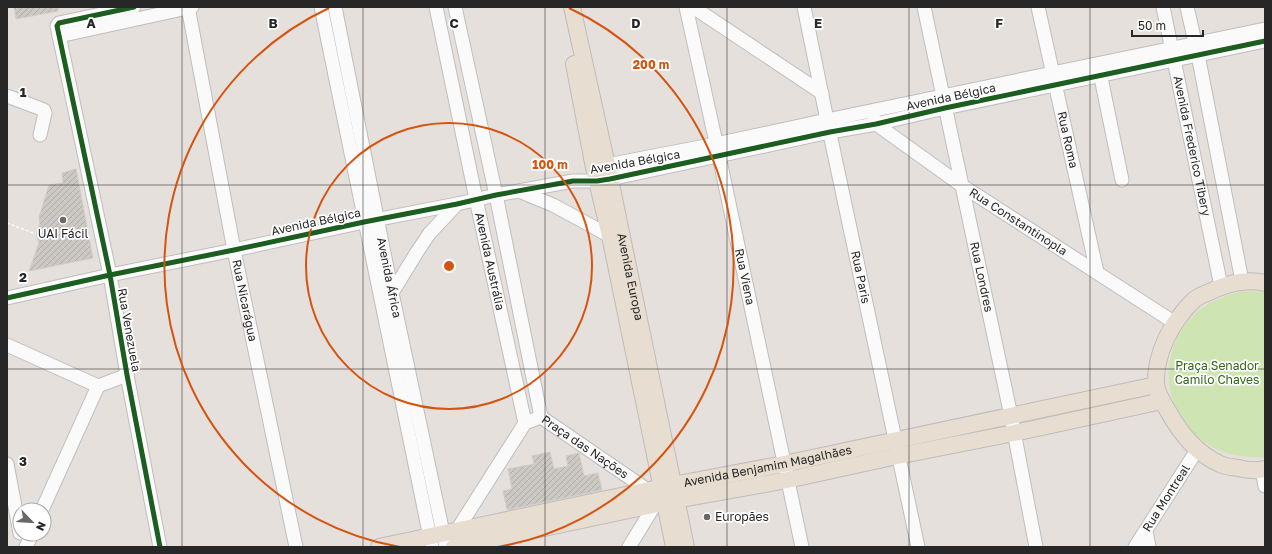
<svg xmlns="http://www.w3.org/2000/svg" width="1272" height="554" font-family="'Golos Text',sans-serif">
<defs>
<pattern id="building-hatch" width="6" height="6" patternUnits="userSpaceOnUse"><rect width="6" height="6" fill="#ccc9c5"/><path d="M-1 1l2-2M0 6l6-6M5 7l2-2" fill="none" stroke="#afada9"/></pattern>
</defs>
<rect width="100%" height="100%" fill="#e6e0dc"/>
<path fill="#cee4b2" d="M1245,291L1265,292V457H1263C1149,463 1133,310 1245,291Z"/>
<path fill="url(#building-hatch)" stroke="#d1ccc8" d="M14,7H58V11L16,19Z
M76,169L93,258L29,271L39,243L36,234L40,223L39,217L49,185L63,183L62,173Z
M550,452L554,469L568,466L566,456L579,453L584,476L598,473L602,490L507,510L503,491L512,489L508,469L534,464L532,456Z"/>
<g fill="none" stroke-linecap="round" stroke-linejoin="round">
<g stroke="#bfbdbe" stroke-width="15">
<g id="minor">
<path d="M134,7L59,23L57,26L110,275L127,375L160,547"/>
<path id="s1" d="M188,7L234,250L296,547"/>
<path d="M321,7L432,547"/>
<path id="s2" d="M335,7L392,293L446,547"/>
<path id="s3" d="M436,7L476,199L525,423"/>
<path d="M455,7L496,195L541,417"/>
<path id="s4" d="M686,7L719,156L802,547"/>
<path d="M693,7L822,93"/>
<path id="s5" d="M804,7L827,120L918,547"/>
<path id="s6" d="M924,7L1011,416L1036,547"/>
<path id="s7" d="M1038,7L1097,272"/>
<path id="s8" d="M1163,7L1221,286"/>
<path d="M1187,7L1198,55L1242,281"/>
<path d="M59,36L192,7"/>
<path d="M1099,68L1122,180"/>
<path d="M7,96L44,110L45,113L40,135"/>
<path id="s9" d="M874,119L876,124L961,185L1175,323"/>
<path d="M597,167L716,144L827,120L1265,29"/>
<path d="M519,191L553,205L610,236L615,240"/>
<path d="M390,296L417,252L429,234L457,204"/>
<path d="M7,298L110,275L234,250L364,222L457,204L496,195L573,181H597L610,179L830,132L876,124L945,108L1265,41"/>
<path d="M7,345L98,386L127,375"/>
<path d="M7,464L20,533"/>
<path d="M1262,470L1265,486"/>
<path d="M42,510L98,386"/>
<path id="s10" d="M457,530L525,423L541,417L649,491"/>
<path d="M1146,531L1149,547"/>
<path d="M26,547L32,534"/>
<path d="M629,547L654,506"/>
<path id="s11" d="M1135,547L1197,450"/>
</g>
</g>
<g stroke="#bfbcbb" stroke-width="18">
<g id="major">
<path id="s12" d="M572,7L610,179L686,547"/>
<path d="M574,64L594,168L610,236L674,547"/>
<path d="M1265,283C1244,278 1225,284 1207,293C1202,295 1197,297 1194,300C1172,321 1155,353 1156,384C1157,393 1163,403 1168,411C1181,434 1196,453 1220,464C1226,467 1232,467 1238,468C1246,470 1257,471 1265,469"/>
<path id="s13" d="M379,547L673,485L784,464L1156,385"/>
<path d="M454,547L676,500L787,480L897,456L1014,433L1162,401"/>
</g>
</g>
<path stroke="#fbfafa" stroke-width="1.5" stroke-dasharray="3 2" stroke-linecap="butt" d="M7,223L36,234"/>
<use href="#minor" stroke="#fbfafa" stroke-width="13"/>
<use href="#major" stroke="#e7ddd0" stroke-width="16"/>
<g stroke="#fff" stroke-width="8">
<path id="cycleway" d="M134,7L59,23L57,26L110,275L127,375L160,547
M7,298L110,275L234,250L364,222L457,204L496,195L573,181H597L610,179L830,132L876,124L945,108L1265,41"/>
</g>
<use href="#cycleway" stroke="#1b5e20" stroke-width="5"/>
</g>
<path fill="none" stroke="#272727" stroke-width="1" stroke-opacity="0.55" d="M182,7V547M363,7V547M545,7V547M727,7V547M909,7V547M1090,7V547M7,185H1265M7,369H1265"/>
<g fill="none" stroke="#d5540f" stroke-width="2">
<circle cx="449" cy="266" r="143"/>
<path d="M400 547A285 285 0 0 1 329 8M569 8A285 285 0 0 1 498 547"/>
</g>
<g fill="#6a6866" stroke="#fff" stroke-width="1.5">
<circle cx="63" cy="220" r="4"/>
<circle cx="707" cy="517" r="4"/>
</g>
<g text-anchor="middle" stroke-width="3.5" stroke-linejoin="round" paint-order="stroke">
<g font-size="12" fill="#272727" stroke="#fff">
<text transform="translate(951 97) rotate(-12)" y="4">Avenida Bélgica</text>
<text dy="4" stroke="none"><textPath href="#s7" startOffset="136">Rua Roma</textPath></text>
<text dy="4" stroke="none"><textPath href="#s8" startOffset="142">Avenida Frederico Tibery</textPath></text>
<text transform="translate(635 162) rotate(-10)" y="4">Avenida Bélgica</text>
<text dy="4" stroke="none"><textPath href="#s9" startOffset="178">Rua Constantinopla</textPath></text>
<text transform="translate(316 222) rotate(-12)" y="4">Avenida Bélgica</text>
<text dy="4" stroke="none"><textPath href="#s3" startOffset="260">Avenida Austrália</textPath></text>
<text dy="4" stroke="none"><textPath href="#s2" startOffset="276">Avenida África</textPath></text>
<text dy="4" stroke="none"><textPath href="#s12" startOffset="276">Avenida Europa</textPath></text>
<text dy="4" stroke="none"><textPath href="#s4" startOffset="276">Rua Viena</textPath></text>
<text dy="4" stroke="none"><textPath href="#s5" startOffset="276">Rua Paris</textPath></text>
<text dy="4" stroke="none"><textPath href="#s6" startOffset="276">Rua Londres</textPath></text>
<text dy="4" stroke="none"><textPath href="#s1" startOffset="299">Rua Nicarágua</textPath></text>
<text transform="translate(129 330) rotate(80)" y="4">Rua Venezuela</text>
<text dy="4" stroke="none"><textPath href="#s10" startOffset="197">Praça das Nações</textPath></text>
<text dy="4" stroke="none"><textPath href="#s13" startOffset="397">Avenida Benjamim Magalhães</textPath></text>
<text dy="4" stroke="none"><textPath href="#s11" startOffset="58">Rua Montreal</textPath></text>
</g>
<g font-size="12" fill="#272727" stroke="#fff">
<text x="63" y="238">UAI Fácil</text>
<text x="715" y="521" text-anchor="start">Europães</text>
</g>
<g font-size="12" fill="#326814" stroke="#fff">
<text x="1217" y="370">Praça Senador<tspan x="1217" dy="14">Camilo Chaves</tspan></text>
</g>
</g>
<g font-size="13" text-anchor="middle" font-weight="bold" fill="#272727" stroke="#fff" stroke-width="3.5" stroke-linejoin="round" paint-order="stroke">
<text x="91" y="28">A</text>
<text x="273" y="28">B</text>
<text x="454" y="28">C</text>
<text x="636" y="28">D</text>
<text x="818" y="28">E</text>
<text x="999" y="28">F</text>
<text x="23" y="97">1</text>
<text x="23" y="282">2</text>
<text x="23" y="466">3</text>
</g>
<circle cx="449" cy="266" r="6" fill="#d5540f" stroke="#fff" stroke-width="2"/>
<g font-size="12" text-anchor="middle" font-weight="bold" fill="#d5540f" stroke="#fff" stroke-width="3.5" stroke-linejoin="round" paint-order="stroke">
<text x="651" y="69">200 m</text>
<text x="550" y="169">100 m</text>
</g>
<rect width="1272" height="554" fill="none" stroke="#272727" stroke-width="16"/>
<g transform="translate(32 522) rotate(115)"><circle r="19" fill="#ffffff" stroke="#a9a9a9"/>
<path d="M0-3L7 15L0 10L-7 15Z" fill="#6a6866"/>
<text y="-6" font-size="11" font-weight="bold" text-anchor="middle" fill="#272727">N</text>
</g>
<path d="M1132 30v6h71v-6" fill="none" stroke="#272727" stroke-width="2"/>
<text x="1138" y="30" font-size="12" fill="#272727" stroke="#ffffff" stroke-width="3" paint-order="stroke">50 m</text>
</svg>
